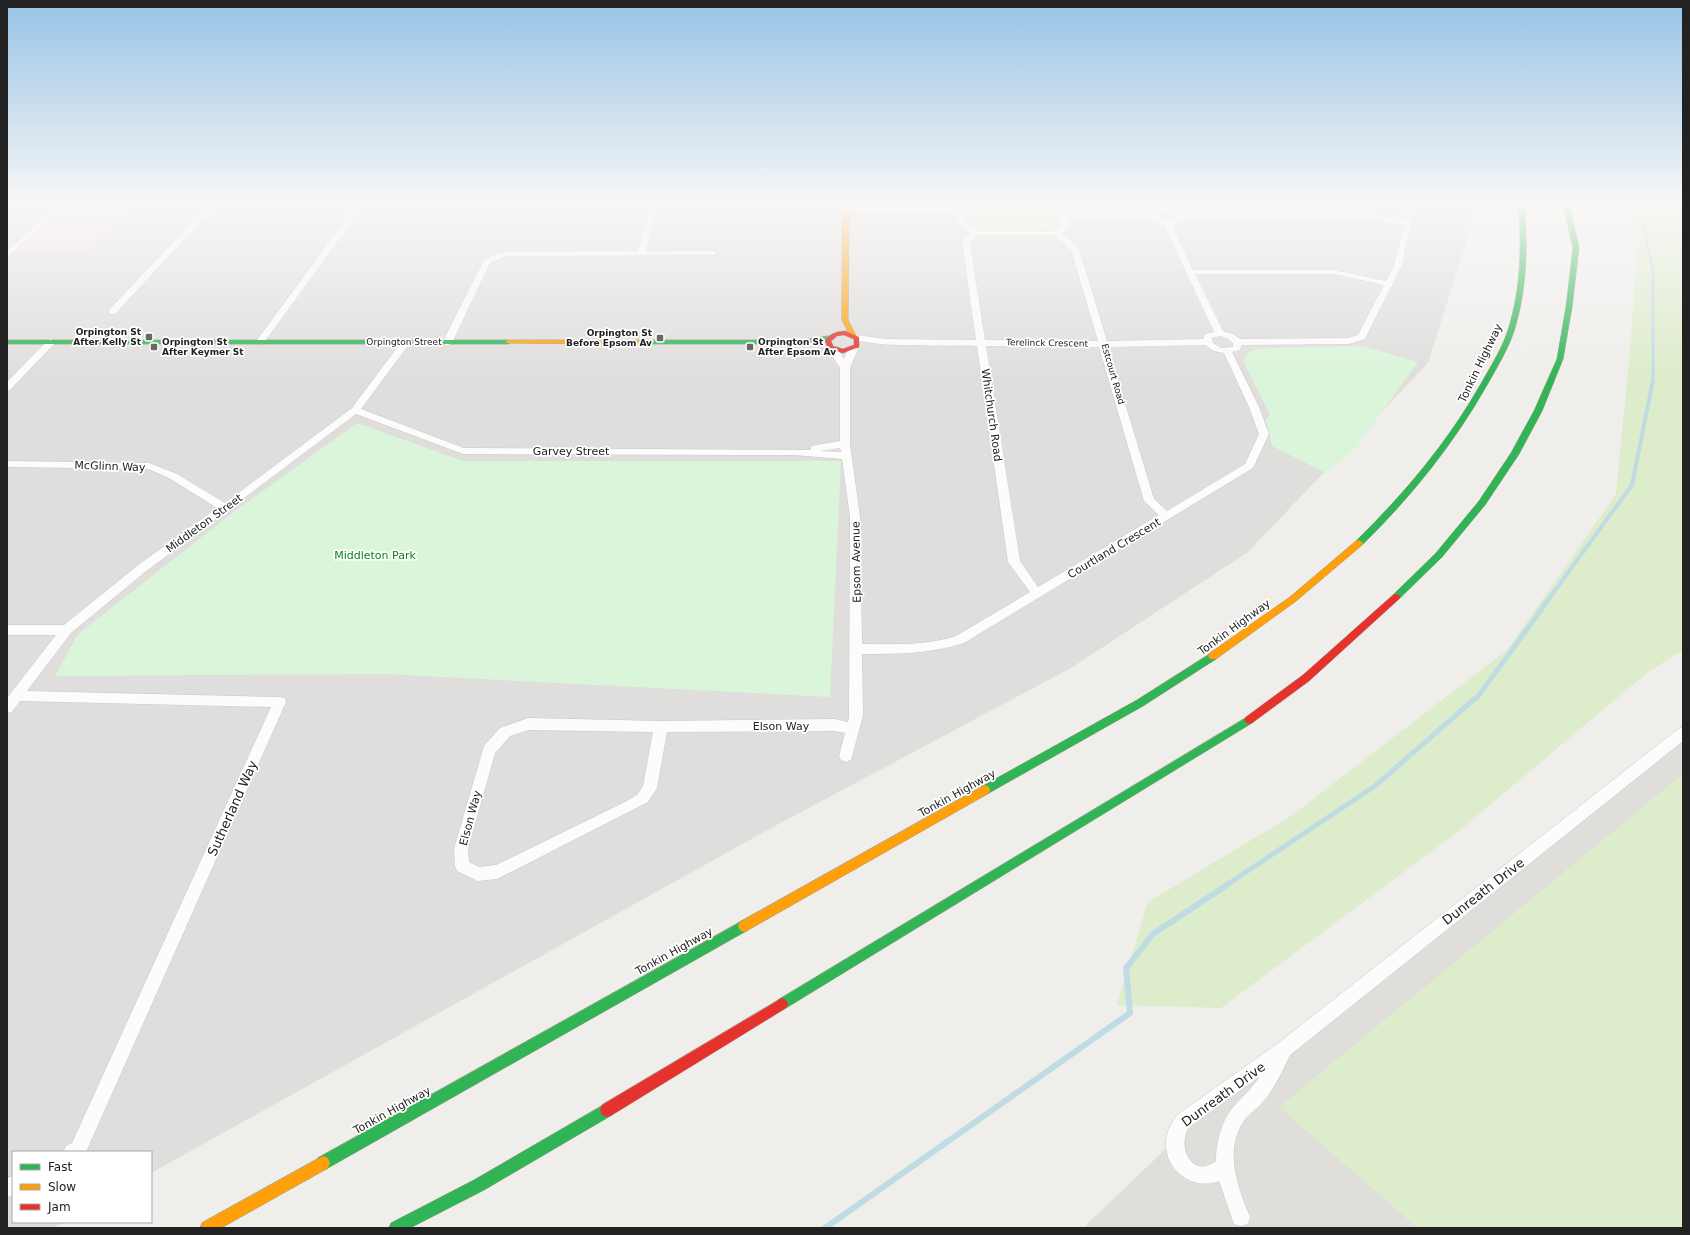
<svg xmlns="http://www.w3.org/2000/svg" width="1690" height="1235" font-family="'DejaVu Sans',sans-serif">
<rect width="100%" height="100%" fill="#f0eeeb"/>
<path fill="#dfdedc" d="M7,204H1473L1476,211L1428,363L1248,552L1071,668L773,827L151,1173V1152H13V1222H64L53,1228H7Z"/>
<path fill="#f1e3e1" d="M64,204H135L86,252L9,253Z"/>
<path fill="#e0deda" d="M1683,733V1228H1083L1174,1141L1284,1049Z"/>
<path fill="#ddeccb" d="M1627,204H1677L1683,208V650L1648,672L1460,830L1221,1008L1117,1005L1148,902L1291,816L1507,650L1616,494L1629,361L1639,233Z
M1683,774V1228H1418L1279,1107Z"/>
<path fill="#daf5da" d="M962,204H1054L1060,226L1051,231C1029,231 981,237 965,224Z
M1362,346L1418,362L1354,450L1326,473L1272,446L1266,419L1270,414L1243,361L1249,352L1260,348Z
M357,423L463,461H841L830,697L384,674L55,676L78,634L235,511Z"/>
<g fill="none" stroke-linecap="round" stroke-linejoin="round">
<path stroke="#bfdbe3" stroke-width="3" d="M1638,204L1653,269V381"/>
<path stroke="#bfdbe3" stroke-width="4" d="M1545,604L1632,485L1653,380"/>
<path stroke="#bfdbe3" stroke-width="5" d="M1228,884L1375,786L1479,695L1546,603"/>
<path stroke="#bfdbe3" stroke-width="6" d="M825,1228L1130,1013L1126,968L1153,934L1230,883"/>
<g stroke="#c9c8c7" stroke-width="1">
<path id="street" d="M60,204H68L7,257V251Z
M209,204H217L115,314H109V310Z
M357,204H365L263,344H257V340Z
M651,204H659L646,251H715V255L507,256L490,263L452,343L447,346L442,343L484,260L493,255L507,252L638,251Z
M954,204H962L967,225L977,231L1050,232L1058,229L1062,226L1056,204H1064L1066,214H1147L1148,211C1160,207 1171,205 1182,214H1366L1405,220L1407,204H1415L1402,265L1365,339L1349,344L1242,345L1240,350L1232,352L1259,407L1269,434L1253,468L964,643C930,654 897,654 862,654L863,716L851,760L846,762L841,760L839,756L845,733L834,731L667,732L657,788L648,802L497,879L478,881L457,871L455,866L454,849L484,746L500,728L528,718L661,721L834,719L848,722L849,716L850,517L842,459L794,455L463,454L356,414L145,572L71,633L27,691L280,697L285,698L286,702L86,1152H63L66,1146L72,1143L271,707L20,701L12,712L7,713V698L56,635H7V625H64L137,566L217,508L169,478L148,469L7,467V461L149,463L177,474L225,503L352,408L402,341L405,340L410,343L361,409L464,448L811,450V446L840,441V368L828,349L833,346L836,347L844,359L848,349L853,346L858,349L850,368V444L860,517L862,644C894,644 925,646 956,636L1030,592L1008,562L977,346C957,345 863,348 853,338L857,335L886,339L976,340L962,241L970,233L959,226L956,212L845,211L841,209L845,207L955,208ZM1162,211L1172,214L1176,217V219L1165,220L1155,215ZM1068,218H1149L1164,225L1214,332L1205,334L1203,339L1107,341L1079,249L1062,233L1070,226ZM1183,218H1366L1404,225L1394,265L1386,281L1334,270H1193L1172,225L1182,222ZM977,235H1055L1071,250L1098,341L985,340L970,242ZM1195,274H1334L1384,285L1358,335L1348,338L1240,339L1233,334L1223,331ZM1219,336L1227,338L1233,343V347L1221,348L1213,343L1212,338ZM1205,345L1214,351L1224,353L1249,407L1259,434L1245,464L1167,511L1154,499L1108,347ZM986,346L1099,347L1144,501L1159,515L1038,587L1020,561ZM840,448L841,452L820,451ZM528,730L653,732L643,786L638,794L627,801L496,865L479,867L469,862L468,849L495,753L510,736Z
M51,339L56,342L54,344L10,390L7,391V382L48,340Z
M1683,727V741L1290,1055C1282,1072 1274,1089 1262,1103C1257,1109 1251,1112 1246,1118C1223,1148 1237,1186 1250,1217L1248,1224L1241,1226L1234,1224L1219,1181C1194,1191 1165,1171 1166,1143C1166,1132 1171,1124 1177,1115L1277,1044L1678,729ZM1260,1076C1253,1087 1245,1094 1236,1104C1222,1118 1216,1142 1216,1161C1193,1179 1176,1148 1189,1127Z
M13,1176V1195L7,1197V1178Z"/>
</g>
<g stroke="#999a82" stroke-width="1">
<path id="fast" d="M1518,204H1524C1528,245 1527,287 1515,328C1509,348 1497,367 1487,385C1453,445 1411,497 1362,545H1356L1355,543L1356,541C1405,493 1448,442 1482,382C1492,364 1503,347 1509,327C1521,287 1522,245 1518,204Z
M1563,204H1569L1579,248L1572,307L1563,359L1542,411L1519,454L1485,505L1442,557L1399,599H1393L1392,597L1393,595L1436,553L1479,501L1511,453L1534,411L1557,359L1566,307L1573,248Z
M829,336L831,337V339L802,344H648L645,342L648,340H802Z
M7,340H508L511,342L508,344H7Z
M1213,652L1216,653L1218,656L1216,659L1143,706L989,793L985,795L981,793L980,790L981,787L1137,700Z
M1249,716L1252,717L1254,720L1252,723L786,1008L782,1010L778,1008L776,1004L778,1000Z
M744,920L748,922L750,926L748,930L328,1168L323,1170L318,1168L316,1163L318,1158Z
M607,1103L612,1105L614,1110L612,1115L484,1190L410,1228H389L391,1223L474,1180Z"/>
</g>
<g stroke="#999a82" stroke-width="1">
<path id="slow" d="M843,204H849L848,320L856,336L853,338L850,336L842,320Z
M508,340H648L651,342L648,344L506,343V341Z
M1359,540L1363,543L1362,545L1296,601L1216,659H1210L1208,656L1210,653L1290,597L1356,541Z
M985,785L989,787L990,790L989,793L748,930L744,932L740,930L738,926L740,922Z
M323,1156L328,1158L330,1163L328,1168L221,1228H200L202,1223Z"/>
</g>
<g stroke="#999a82" stroke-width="1">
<path id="jam" d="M845,331L859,337V347L843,353L828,348L825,341C831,333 835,332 845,331ZM844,335L854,339V345L843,349L833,346L831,341L837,336Z
M1396,594L1399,595L1400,597L1399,599L1309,681L1252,723L1249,724L1246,723L1244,720L1246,717L1303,675L1393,595Z
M782,998L786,1000L788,1004L786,1008L612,1115L607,1117L602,1115L600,1110L602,1105Z"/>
</g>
<use href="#street" fill="#fdfcfc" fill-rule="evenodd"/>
<use href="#fast" fill="#30b455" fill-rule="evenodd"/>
<use href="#slow" fill="#ff9f0a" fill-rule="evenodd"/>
<use href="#jam" fill="#e5322d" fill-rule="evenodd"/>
</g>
<linearGradient id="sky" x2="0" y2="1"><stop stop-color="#97c4e6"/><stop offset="0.54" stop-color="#f8f7f6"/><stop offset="1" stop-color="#f8f7f6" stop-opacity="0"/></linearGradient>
<rect width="1690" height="377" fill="url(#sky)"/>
<g fill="#6a6968" stroke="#fff" stroke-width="1.5">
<rect x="145" y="333" width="8" height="8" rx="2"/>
<rect x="656" y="334" width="8" height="8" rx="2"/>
<rect x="150" y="343" width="8" height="8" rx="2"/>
<rect x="746" y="343" width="8" height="8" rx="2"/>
</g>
<g text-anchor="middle" stroke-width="3.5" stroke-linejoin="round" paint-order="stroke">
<g font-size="9" font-weight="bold" fill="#222" stroke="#fff" text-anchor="end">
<text x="141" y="335">Orpington St<tspan x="141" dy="10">After Kelly St</tspan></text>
<text x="652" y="336">Orpington St<tspan x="652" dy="10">Before Epsom Av</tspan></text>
<text x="162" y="345" text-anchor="start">Orpington St<tspan x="162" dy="10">After Keymer St</tspan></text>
<text x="758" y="345" text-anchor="start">Orpington St<tspan x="758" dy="10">After Epsom Av</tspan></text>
</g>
<g font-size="9" fill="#222" stroke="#fff">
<text x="404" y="345">Orpington Street</text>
<text transform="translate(1047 343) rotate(1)" y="3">Terelinck Crescent</text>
<text transform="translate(1113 374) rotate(74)" y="3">Estcourt Road</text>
</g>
<g font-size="11" fill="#222" stroke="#fff">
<text transform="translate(1480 363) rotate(-64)" y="4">Tonkin Highway</text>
<text transform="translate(992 415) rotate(82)" y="4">Whitchurch Road</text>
<text x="571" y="455">Garvey Street</text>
<text transform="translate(110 466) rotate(2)" y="4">McGlinn Way</text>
<text transform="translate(204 523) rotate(-36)" y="4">Middleton Street</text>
<text transform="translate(1114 548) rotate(-31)" y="4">Courtland Crescent</text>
<text transform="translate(856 562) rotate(-91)" y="4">Epsom Avenue</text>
<text transform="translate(1234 627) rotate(-36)" y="4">Tonkin Highway</text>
<text x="781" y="730">Elson Way</text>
<text transform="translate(957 793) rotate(-29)" y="4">Tonkin Highway</text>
<text transform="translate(470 818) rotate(-75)" y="4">Elson Way</text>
<text transform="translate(674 951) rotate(-29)" y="4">Tonkin Highway</text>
<text transform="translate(392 1110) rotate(-29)" y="4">Tonkin Highway</text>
</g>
<g font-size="11" fill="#0c8416" stroke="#fff">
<text x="375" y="559">Middleton Park</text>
</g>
<g font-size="13" fill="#222" stroke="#fff">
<text transform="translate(232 808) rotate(-66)" y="5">Sutherland Way</text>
<text transform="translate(1483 891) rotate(-38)" y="5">Dunreath Drive</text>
<text transform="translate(1223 1094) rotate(-36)" y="5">Dunreath Drive</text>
</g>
</g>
<rect width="1690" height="1235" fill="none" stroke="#222222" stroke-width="16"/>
<rect x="12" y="1151" width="140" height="72" fill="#ffffff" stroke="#a7a7a7"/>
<rect x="20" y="1164" width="20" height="6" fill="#30b455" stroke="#a7a7a7"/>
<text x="48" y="1171" font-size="12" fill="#222222">Fast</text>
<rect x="20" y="1184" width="20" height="6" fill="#ff9f0a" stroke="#a7a7a7"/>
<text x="48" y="1191" font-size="12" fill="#222222">Slow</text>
<rect x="20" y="1204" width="20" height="6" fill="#e5322d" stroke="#a7a7a7"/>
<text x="48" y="1211" font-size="12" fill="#222222">Jam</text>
</svg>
